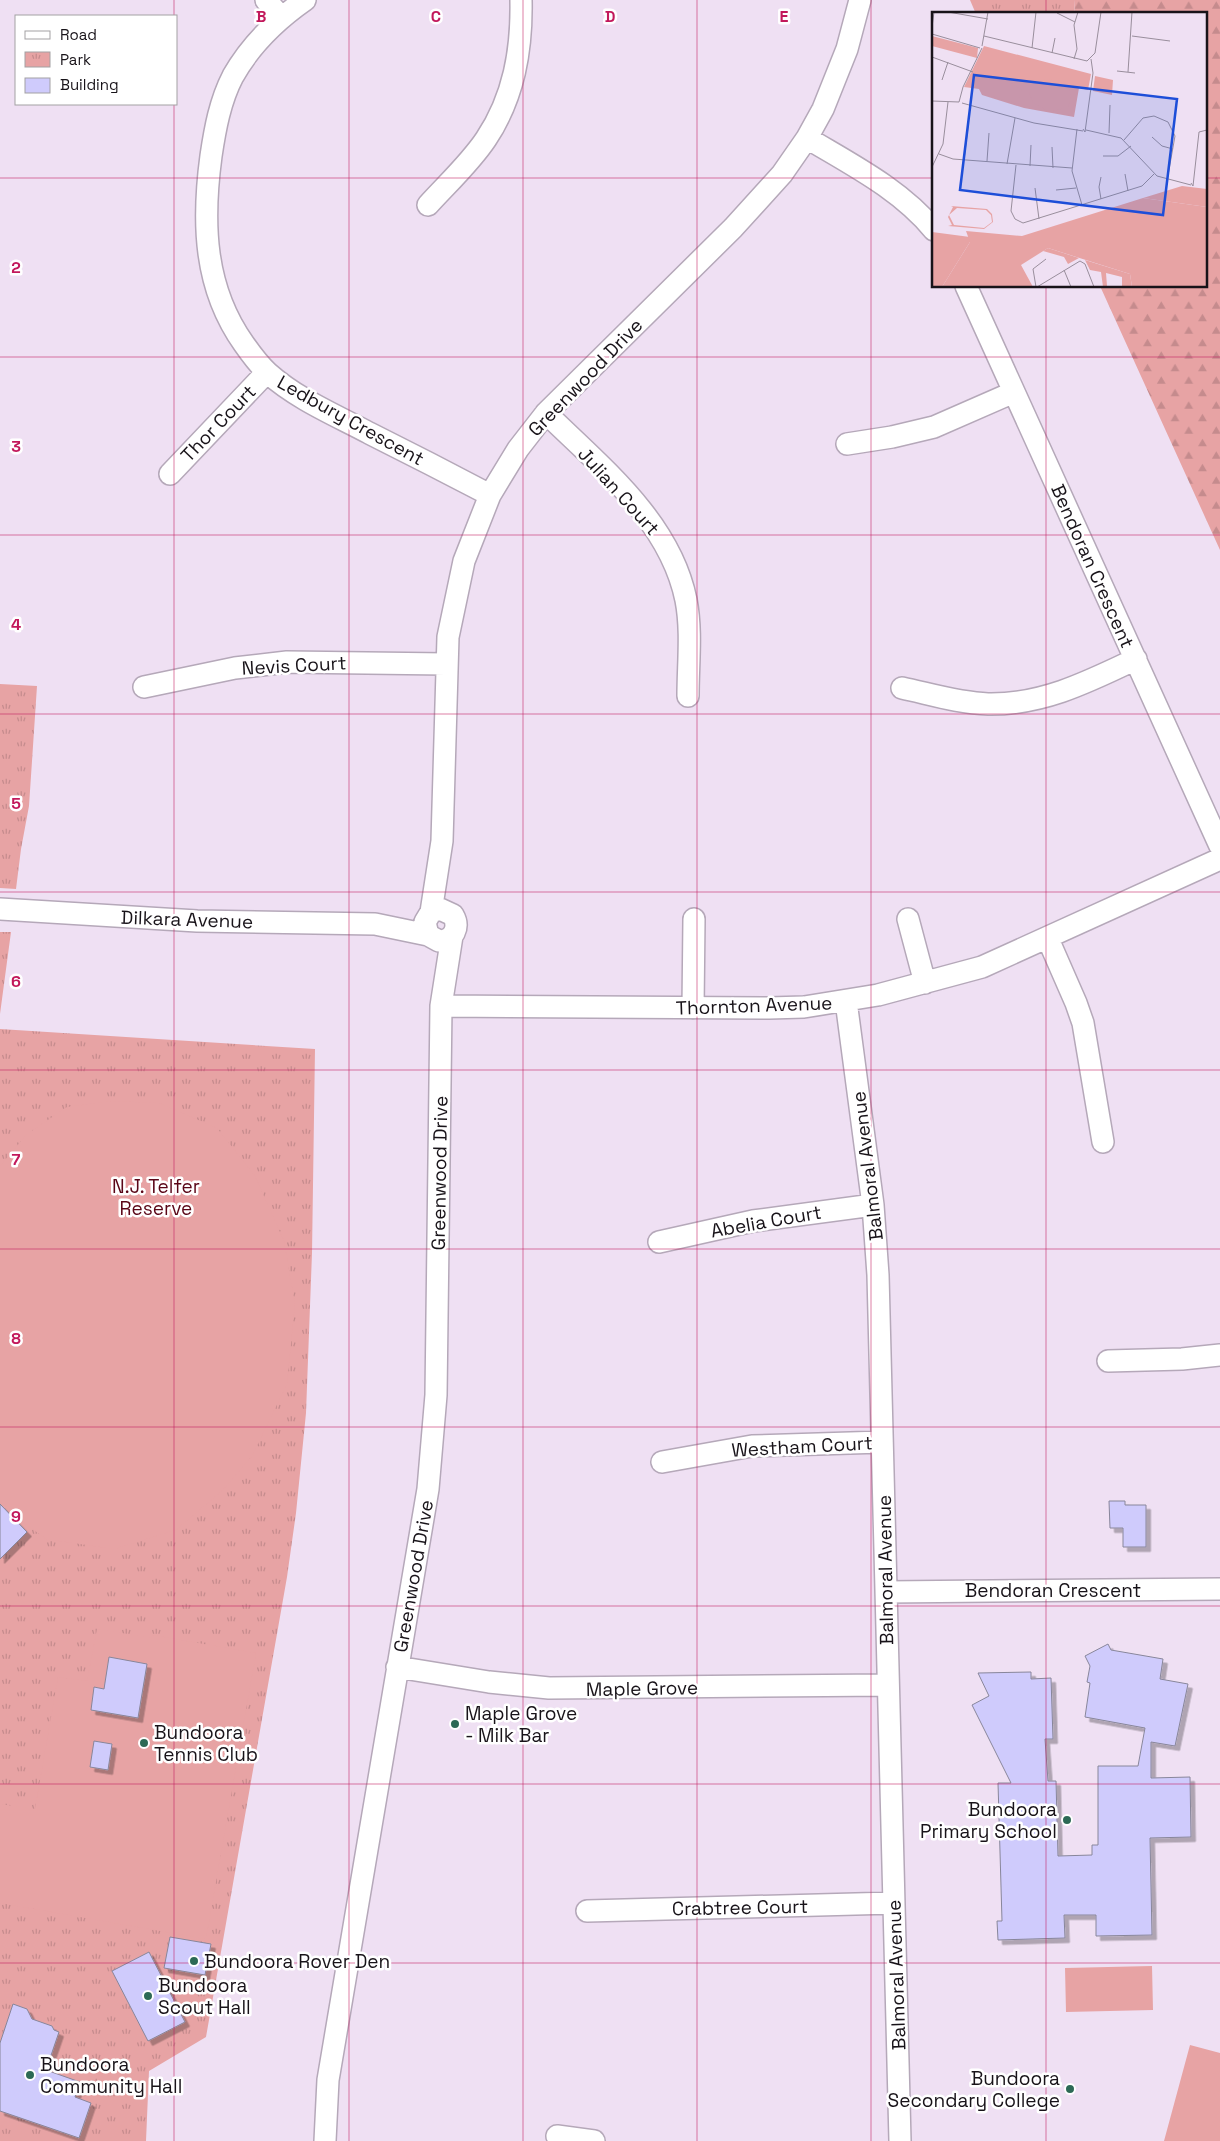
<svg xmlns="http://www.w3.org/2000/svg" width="1220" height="2141" font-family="'Space Grotesk',sans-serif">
<defs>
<pattern id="forest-firs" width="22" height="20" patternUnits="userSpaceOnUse" patternTransform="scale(1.25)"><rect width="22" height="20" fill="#e7a3a4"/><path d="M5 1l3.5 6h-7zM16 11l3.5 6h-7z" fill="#c58b8d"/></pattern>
<pattern id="park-tufts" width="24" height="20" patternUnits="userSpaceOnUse" patternTransform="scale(1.25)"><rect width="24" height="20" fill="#e7a3a4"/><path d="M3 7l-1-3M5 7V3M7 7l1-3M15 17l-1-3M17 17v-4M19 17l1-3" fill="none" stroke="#c58b8d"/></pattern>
<filter id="shadow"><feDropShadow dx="4.5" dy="4.5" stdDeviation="0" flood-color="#0004"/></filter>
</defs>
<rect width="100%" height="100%" fill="#efe0f3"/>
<path fill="url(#forest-firs)" d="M1075,0H1220V550L1100,286H1206V14H1074Z"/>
<path fill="url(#park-tufts)" d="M970,0H1075L1074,14H976Z
M0,684L37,686L29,806L21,849L16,889L0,888Z
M0,932H11L0,1014Z
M0,1029L315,1049L312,1253L306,1413L296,1513L287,1577L206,2037L149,2071L146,2141H0Z"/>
<path fill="#e7a3a4" d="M110,1101L159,1103L217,1128L255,1176L284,1241L295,1304L287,1384L252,1456L223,1490L176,1530L114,1549L46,1539L0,1505V1166L27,1134L67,1107Z
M97,1629L151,1638L152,1635L256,1653L206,1939L0,1903V1804L35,1809L58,1677L87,1681Z
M1152,1966L1153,2010L1066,2012L1065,1968Z
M1190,2045L1220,2053V2141H1164Z"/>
<path fill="#cfcbfc" stroke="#88869a" filter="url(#shadow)" d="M1109,1501H1125V1505H1146V1547H1123V1528H1110Z
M0,1504L27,1532L0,1559Z
M1108,1644L1111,1650L1163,1659L1160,1679L1188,1684L1175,1746L1151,1742V1778L1190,1777L1191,1837L1150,1838L1152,1935L1096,1936V1915H1064L1065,1938L998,1940L997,1921H1002L998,1783H1011L972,1705L989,1696L978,1673L1031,1672V1679L1051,1678L1053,1739H1045L1048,1781H1056L1058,1856L1092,1855V1845H1098V1766H1138L1145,1728L1085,1717L1090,1683L1087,1682L1090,1666L1085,1656Z
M109,1657L147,1664L138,1718L91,1710L94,1687L104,1689Z
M94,1741L112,1744L108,1770L90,1767Z
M170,1937L211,1944L205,1975L164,1968Z
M149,1952L185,2022L148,2041L112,1971Z
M13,2004L27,2009L32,2019L52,2026L54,2030L59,2032L46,2070L80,2082L75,2097L91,2103L79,2138L0,2111V2043Z"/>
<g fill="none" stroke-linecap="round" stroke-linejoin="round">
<g stroke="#b5a8b9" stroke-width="24">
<path id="minor" d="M266,0L281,17
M305,0C275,21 251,44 233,76C220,101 215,129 211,156C202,223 204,288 244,344C251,354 259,365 268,373C297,399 335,415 369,433C409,453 450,474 490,495
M807,138C852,165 900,189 934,230
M428,205C447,184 470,163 486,139C514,97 522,50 521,0
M966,286L1220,846
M546,413C601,467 670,521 686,600C692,631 688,664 688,696
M847,444L892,437L934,427L1014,392
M170,474L267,372
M144,687L235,668L287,662L446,664
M902,688C930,694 959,703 988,704C1042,705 1088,682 1136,659
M0,909L197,921L375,924L428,935L439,941C454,941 460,927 453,915L440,909L431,912L425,922L428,935
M431,912L442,841L448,637L464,561L490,495L518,449L546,413L733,228L782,174L807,138L823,109L847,49L860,0
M908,919L925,983
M1048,939L1076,1003L1083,1023L1103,1142
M846,1001L873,1205L878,1275L900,2141
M441,1006L769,1008L804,1007L878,995L982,967L1220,859
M693,1008L694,919
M659,1242L753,1221L873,1205
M1108,1361L1182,1359L1220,1355
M662,1462L752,1446L882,1442
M886,1592L1220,1589
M397,1667L489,1682L549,1688L888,1685
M587,1911L893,1903
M557,2136L594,2141
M325,2141L328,2080L428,1489L436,1395L441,1006L452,936"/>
</g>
<use href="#minor" stroke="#fff" stroke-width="21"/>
</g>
<path fill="none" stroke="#c2185b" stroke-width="1" stroke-opacity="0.55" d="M174,0V16M349,0V2141M523,0V2141M697,0V2141M871,0V2141M1046,0V14M174,104V2141M0,178H934M1206,178H1220M1046,286V2141M0,357H1220M0,535H1220M0,714H1220M0,892H1220M0,1070H1220M0,1249H1220M0,1427H1220M0,1606H1220M0,1784H1220M0,1963H1220"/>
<g fill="#2c6955" stroke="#fff" stroke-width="2">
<circle cx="455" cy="1724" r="5"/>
<circle cx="144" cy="1743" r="5"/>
<circle cx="1067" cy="1820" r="5"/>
<circle cx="194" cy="1961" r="5"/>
<circle cx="148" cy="1996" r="5"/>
<circle cx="30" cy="2075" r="5"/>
<circle cx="1070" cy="2089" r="5"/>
</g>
<g text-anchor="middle" stroke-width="5" stroke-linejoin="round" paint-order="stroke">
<g font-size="19" fill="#181319" stroke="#fff">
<text transform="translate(585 377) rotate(-46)" y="7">Greenwood Drive</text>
<text transform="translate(351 420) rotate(29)" y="7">Ledbury Crescent</text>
<text transform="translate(218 423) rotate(-46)" y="7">Thor Court</text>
<text transform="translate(619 491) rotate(48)" y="7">Julian Court</text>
<text transform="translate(1093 566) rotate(66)" y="7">Bendoran Crescent</text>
<text transform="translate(294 665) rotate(-3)" y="7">Nevis Court</text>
<text transform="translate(187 919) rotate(2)" y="7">Dilkara Avenue</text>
<text transform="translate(754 1005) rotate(-2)" y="7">Thornton Avenue</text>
<text transform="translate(867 1166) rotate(-97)" y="7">Balmoral Avenue</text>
<text transform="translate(439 1173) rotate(-89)" y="7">Greenwood Drive</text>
<text transform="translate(766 1221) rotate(-10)" y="7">Abelia Court</text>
<text transform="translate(802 1446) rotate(-3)" y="7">Westham Court</text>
<text transform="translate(885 1570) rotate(-91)" y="7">Balmoral Avenue</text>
<text transform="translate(413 1576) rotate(-80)" y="7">Greenwood Drive</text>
<text x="1053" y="1597">Bendoran Crescent</text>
<text transform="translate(642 1688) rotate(-1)" y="7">Maple Grove</text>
<text transform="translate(740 1907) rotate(-1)" y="7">Crabtree Court</text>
<text transform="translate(896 1975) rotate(-92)" y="7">Balmoral Avenue</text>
</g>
<g font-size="19" fill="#5a0617" stroke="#fff">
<text x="156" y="1193">N.J. Telfer<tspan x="156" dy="22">Reserve</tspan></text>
</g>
<g font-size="19" fill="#181319" stroke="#fff" text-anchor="start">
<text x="465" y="1720">Maple Grove<tspan x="465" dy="22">- Milk Bar</tspan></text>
<text x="154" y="1739">Bundoora<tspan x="154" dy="22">Tennis Club</tspan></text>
<text x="1057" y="1816" text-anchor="end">Bundoora<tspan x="1057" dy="22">Primary School</tspan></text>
<text x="204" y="1968">Bundoora Rover Den</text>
<text x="158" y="1992">Bundoora<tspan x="158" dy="22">Scout Hall</tspan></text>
<text x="40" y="2071">Bundoora<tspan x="40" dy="22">Community Hall</tspan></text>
<text x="1060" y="2085" text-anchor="end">Bundoora<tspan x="1060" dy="22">Secondary College</tspan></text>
</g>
</g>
<g transform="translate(932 12)">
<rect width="275" height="275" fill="#efe0f3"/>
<path d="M0,220L38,225V230L10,275H0Z" fill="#e7a3a4"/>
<path d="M211,186L275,195V275H200L198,262L116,236L89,253L101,275H10L38,230L34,219L90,224Z" fill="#e7a3a4"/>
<path d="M0,24L46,36L45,46L0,34ZM52,34L159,62L156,78L147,76L142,105L92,96L50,83L47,77L32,75ZM163,64L181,68L180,83L161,79ZM250,174L275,177V195L211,186ZM116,236L147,246L136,252L132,245L111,239ZM153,248L198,262L200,275H190V265L174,261L175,274L171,275L169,260L158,258Z" fill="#e7a3a4"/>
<path d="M66,63L90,78L86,92L59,84ZM113,67L127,69L137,77L139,85L136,95L118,100L101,91L97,80L99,74ZM19,194L55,197L60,202L61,210L52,217L16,214L20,213L16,205L21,195ZM25,196L54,198L59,203L60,210L52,216L22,213L17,203Z" fill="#e7a3a4" fill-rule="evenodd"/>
<path fill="none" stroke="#998e9c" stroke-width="1" d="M16,0L56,7M125,1L143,10M0,15L2,0M0,22L48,36M52,24L155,49L163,41L169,0M200,24L238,29M50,34L56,0M100,36L104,0M120,41L123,26M0,45L41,60M142,47L145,37L142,13L146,0M185,59L203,61M196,60L200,0M275,64V81M10,68L16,50M0,89L27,90M27,90L31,75L50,36M30,91L102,111L151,119M145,117L140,159L150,193M151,117L153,120L161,61L159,47M154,118L189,126L225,164L259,173M177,121L178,93M220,125L230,134L241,137M192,128L211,106L222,104L236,110L243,124L235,169M120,135L121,156M7,142L21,147L140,156M171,144H186L199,134M32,148L36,115M55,149L57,121M75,152L83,106M84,153L79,199L83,207L91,211L210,174L222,162M98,154L99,133M0,155L11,132L16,90M193,162L196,179M259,171L261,174L267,120L275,118M103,176L107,207M124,178L144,176M169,187L167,175L169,165M132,258L139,275M104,275L101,257L114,247M105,275L148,249L153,252L162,275"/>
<path fill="#1d4ed8" fill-opacity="0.15" stroke="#1d4ed8" stroke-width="2.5" d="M42,63L245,87L231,203L28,178Z"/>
<rect width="275" height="275" fill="none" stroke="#181319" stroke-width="2.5"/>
</g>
<g font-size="16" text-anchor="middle" font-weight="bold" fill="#c2185b" stroke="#fff" stroke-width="5" stroke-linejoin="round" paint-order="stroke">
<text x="261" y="22">B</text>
<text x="436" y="22">C</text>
<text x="610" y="22">D</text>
<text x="784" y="22">E</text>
<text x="16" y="273">2</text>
<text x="16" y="452">3</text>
<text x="16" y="630">4</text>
<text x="16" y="809">5</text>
<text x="16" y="987">6</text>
<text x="16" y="1165">7</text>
<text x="16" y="1344">8</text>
<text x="16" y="1522">9</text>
</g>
<rect x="15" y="15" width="162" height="90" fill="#ffffff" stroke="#a3a1a3"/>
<rect x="25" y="31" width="25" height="8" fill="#ffffff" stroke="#a3a1a3"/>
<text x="60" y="40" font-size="15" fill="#181319">Road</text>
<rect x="25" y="52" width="25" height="15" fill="url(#park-tufts)" stroke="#a3a1a3"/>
<text x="60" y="65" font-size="15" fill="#181319">Park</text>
<rect x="25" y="78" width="25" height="15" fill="#cfcbfc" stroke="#a3a1a3"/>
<text x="60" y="90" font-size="15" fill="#181319">Building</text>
</svg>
